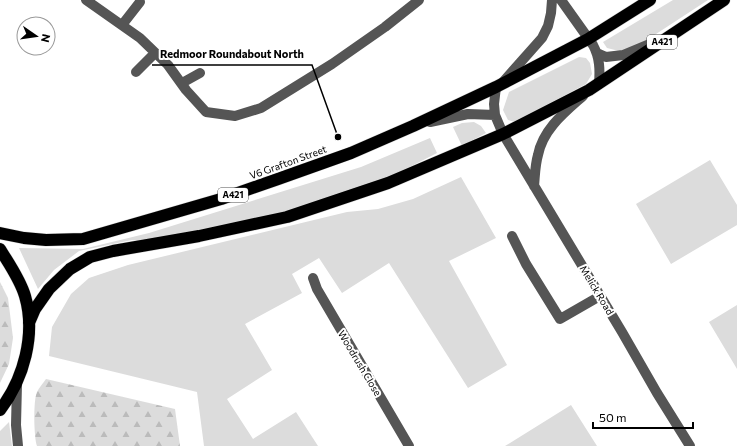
<svg xmlns="http://www.w3.org/2000/svg" width="737" height="446" font-family="Commissioner,sans-serif">
<defs>
<pattern id="forest-firs" width="22" height="20" patternUnits="userSpaceOnUse"><rect width="22" height="20" fill="#dcdcdc"/><path d="M5 1l3.5 6h-7zM16 11l3.5 6h-7z" fill="#bbb"/></pattern>
</defs>
<rect width="100%" height="100%" fill="#fff"/>
<path fill="#dcdcdc" d="M673,0H708L630,51H619L607,48L603,42Z
M579,57L586,58L590,63L592,74L586,84L515,122L508,120L503,110L509,92Z
M474,122L481,126L486,133L462,146L453,127L462,123Z
M430,138L437,153L398,173L274,215L159,240H132L79,251L54,270L38,289L19,248L83,249L149,233L361,167Z
M710,160L737,205V225L671,264L636,204Z
M461,177L496,238L449,261L507,365L468,388L389,263L342,293L319,258L292,274L302,293L245,324L272,370L227,399L253,439L296,412L318,446H204L197,392L49,356L52,327L71,294L89,278L128,265L347,212L378,209L413,199Z
M737,305V369L709,322Z
M571,405L597,446H505Z
M9,422L12,446H0V431Z"/>
<path fill="url(#forest-firs)" d="M0,282L8,298L13,338L9,364L0,383Z
M46,379L175,409L180,446H37C34,437 33,401 37,392C39,388 43,383 46,379Z"/>
<g fill="none" stroke-linecap="round" stroke-linejoin="round">
<g stroke="#dbdbdb" stroke-width="13">
<path id="highway" d="M0,233L24,238L46,240L83,239L221,199L278,179L351,153L413,126L496,87L588,39L650,0
M0,249C9,264 20,279 25,296C36,334 24,379 0,410
M29,323L35,309L49,289L70,269L90,257L113,251L199,236L287,217L388,183L503,134L589,90L724,0"/>
</g>
<path stroke="#555" stroke-width="10" d="M86,0L140,38L168,65L186,90L206,112L235,116L261,108L332,64L385,27L419,0
M561,0L593,45C600,58 600,70 599,84
M122,25L140,2
M597,53L606,57L623,55L659,40
M136,72L155,53
M503,82L542,38L548,26L551,13L552,0
M182,83L200,73
M496,87L494,104L495,115L503,134L622,332L657,393L690,446
M430,122L468,114L495,115
M534,186C535,176 535,165 538,155C543,129 565,112 583,96
M512,236L526,264L560,319L600,296
M313,278L317,289L409,446
M17,384L16,425L18,446"/>
<use href="#highway" stroke="#000" stroke-width="12"/>
</g>
<g text-anchor="middle" stroke-width="4" stroke-linejoin="round" paint-order="stroke">
<g fill="#fff" stroke="#4c4c4c" stroke-width="1">
<rect x="647" y="35" width="30" height="14" rx="3"/>
<rect x="218" y="188" width="30" height="14" rx="3"/>
</g>
<g font-size="9" font-weight="bold" fill="#000">
<text x="662" y="45">A421</text>
<text x="233" y="198">A421</text>
</g>
<g font-size="10" fill="#000" stroke="#fff">
<text transform="translate(288 162) rotate(-20)" y="4">V6 Grafton Street</text>
<text transform="translate(597 290) rotate(59)" y="4">Melick Road</text>
<text transform="translate(360 363) rotate(59)" y="4">Woodrush Close</text>
</g>
</g>
<path fill="none" stroke="#000" stroke-width="1.5" d="M338 137L312 65H152"/>
<circle fill="#000" stroke="#fff" stroke-width="1.5" cx="338" cy="137" r="4"/>
<g font-size="11" text-anchor="middle" font-weight="bold" fill="#000" stroke="#fff" stroke-width="4" stroke-linejoin="round" paint-order="stroke">
<text x="232" y="58">Redmoor Roundabout North</text>
</g>
<g transform="translate(36 36) rotate(103)"><circle r="19" fill="#ffffff" stroke="#999999"/>
<path d="M0-3L7 15L0 10L-7 15Z" fill="#000000"/>
<text y="-6" font-size="11" font-weight="bold" text-anchor="middle" fill="#000000">N</text>
</g>
<path d="M593 422v6h100v-6" fill="none" stroke="#000000" stroke-width="2"/>
<text x="599" y="422" font-size="12" fill="#000000" stroke="#ffffff" stroke-width="3" paint-order="stroke">50 m</text>
</svg>
